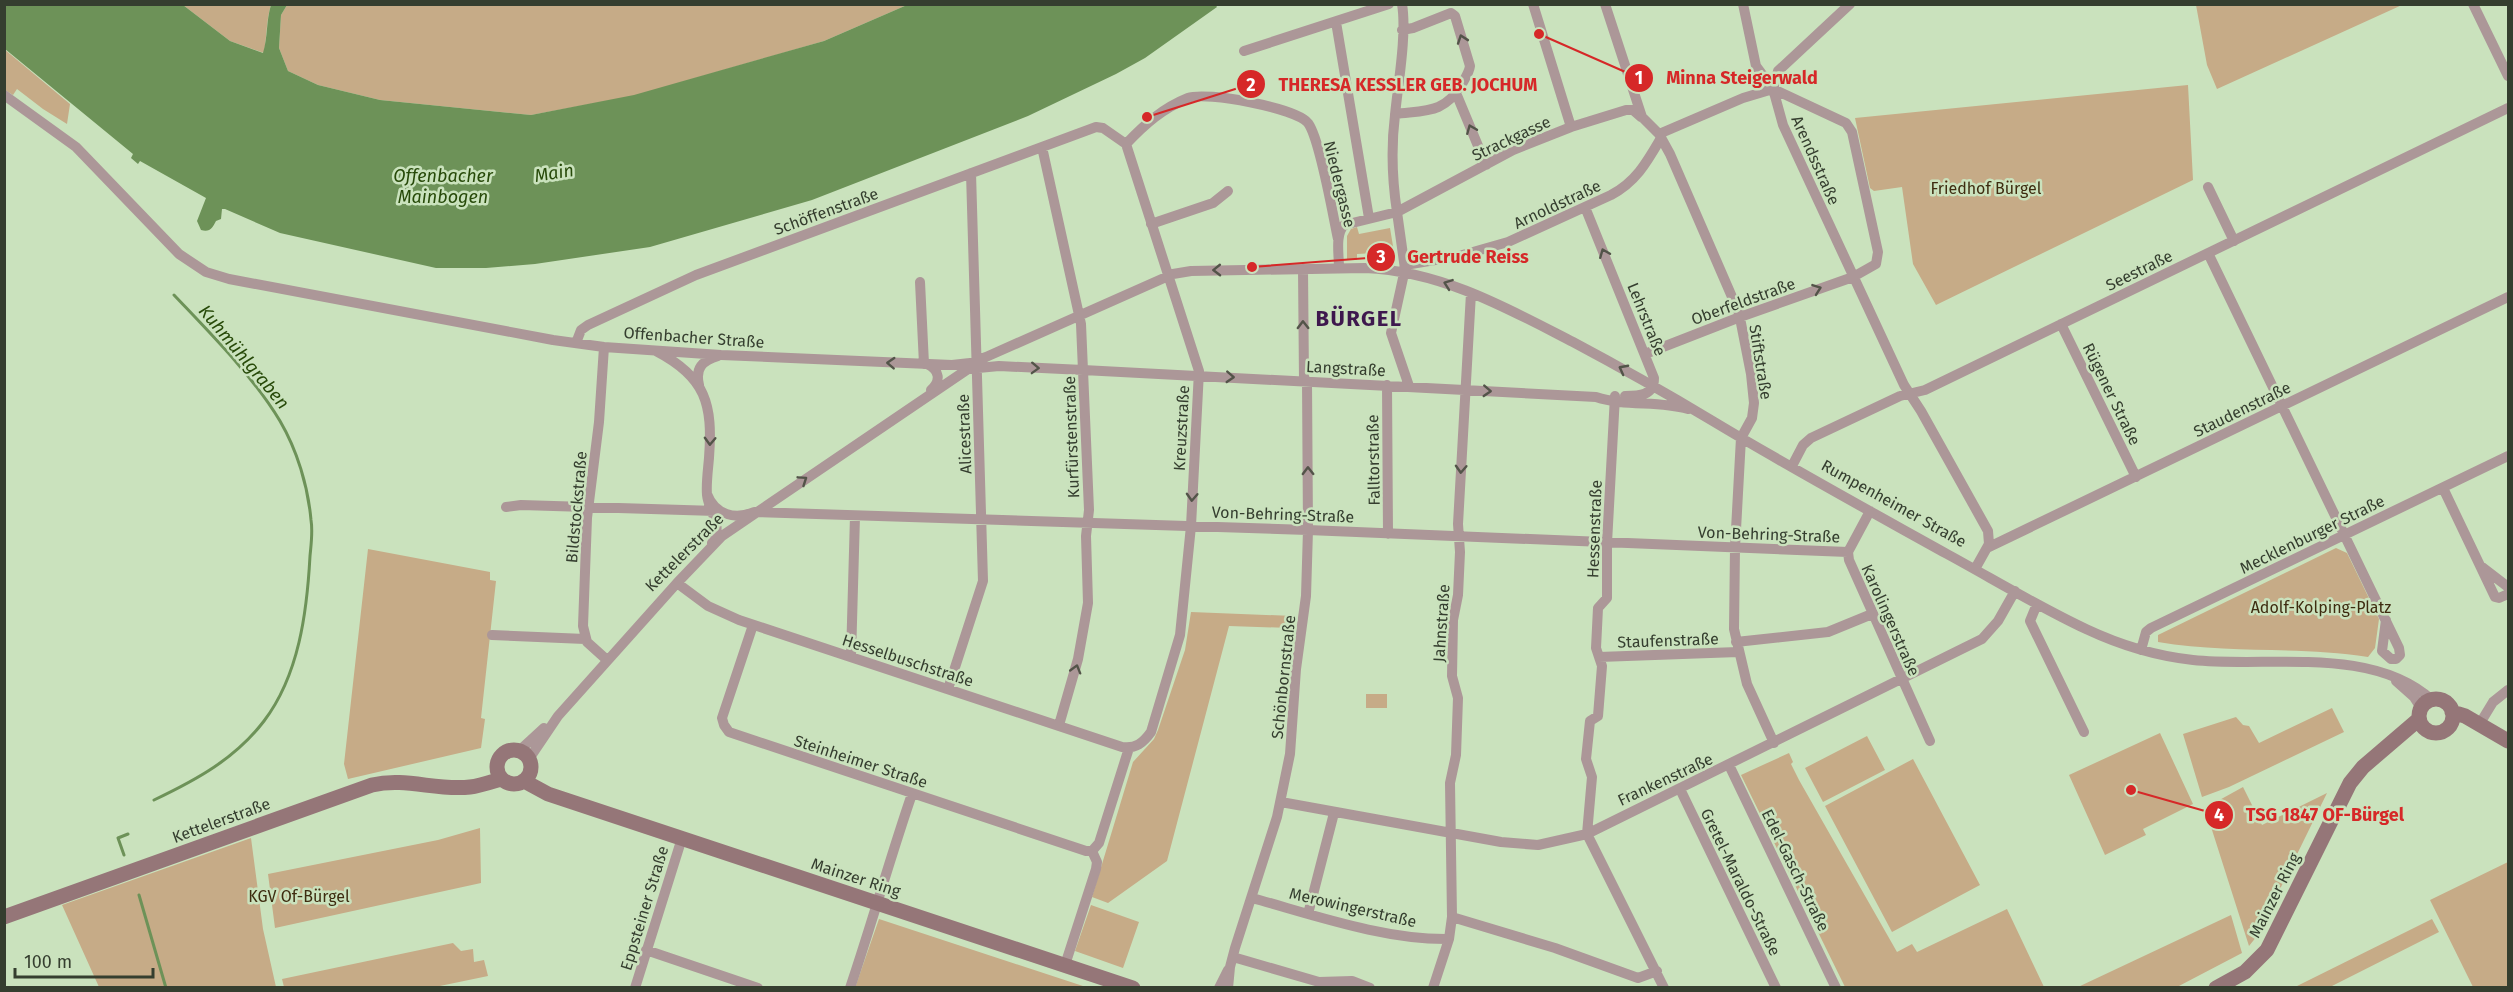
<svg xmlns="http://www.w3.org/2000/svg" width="2513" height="992" font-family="'Fira Sans',sans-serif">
<rect width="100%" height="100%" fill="#cae2bd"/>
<path fill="#c6ab87" d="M183,5H271C266,21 267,36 264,53L230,41Z
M287,5H907L824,41L634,96L531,115L380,100L318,85L288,71L279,48L281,15Z
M2196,5V4L2402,5L2217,89L2207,65Z
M4,49L70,104L67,124L43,109L17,89L13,95L5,90Z
M2188,85L2193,180L1936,305L1913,264L1902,187L1874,191L1870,188L1855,118Z
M1357,227L1359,234L1390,228L1394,252L1357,254V260H1347V236L1351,229Z
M2336,548L2347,553L2379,619L2375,648L2368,657C2299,646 2228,654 2158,642V635Z
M368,549L490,572V580L496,581L481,718L485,719L481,748L348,779L344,764Z
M1191,612L1293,616L1290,628L1229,626L1167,861L1108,903L1092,897L1133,762L1154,739L1158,730L1185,650Z
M1366,694H1387V708H1366Z
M2332,708L2344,732L2229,787L2202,797L2183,734L2236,717L2243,725L2249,726L2259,743Z
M2160,733L2193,804L2143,829L2146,835L2105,855L2069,775Z
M1867,736L1885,770L1823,802L1805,768Z
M1789,753L1793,762L1791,764L1799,780L1897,952L1912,944L1917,952L2007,909L2044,987H1845L1741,775Z
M1913,759L1980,885L1892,932L1825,806Z
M2243,787L2262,825L2327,793L2257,936L2249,946L2205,808Z
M480,828L481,883L275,928L268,874L438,840Z
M251,838L263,929L276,987H99L62,905Z
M2508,862V987H2473L2430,900Z
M1091,905L1139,922L1123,968L1075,951Z
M2231,915L2242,953L2177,987H2078Z
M879,919L1086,987L855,988Z
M2432,919L2439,932L2330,987H2295Z
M453,943L461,951L473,949L474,962L484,960L488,976L435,987H284L282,979Z"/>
<path fill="#6d9258" d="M183,5L230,41L263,53C268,37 266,21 271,5H287L281,15L279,48L288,71L318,85L380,100L531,115L634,95L824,41L907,5L1215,4L1217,7L1145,58L1116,74L1028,116L812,200L650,247L535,264L486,268H436L280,233L225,209H222L221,219L216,221C213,227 210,233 201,230L197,221L206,198L140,161L138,164L131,158L133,154L5,49V5Z"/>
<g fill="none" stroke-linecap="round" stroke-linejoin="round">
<path stroke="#6d9258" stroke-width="3" d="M154,800C196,780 235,759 264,721C299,675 307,612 310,556C311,545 313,532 311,520C308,486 297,450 280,421C253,376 210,333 174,295
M124,855L118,838L128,834
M139,895L166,988"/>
<path stroke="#ac9798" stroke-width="10" d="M1402,4C1407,34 1398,84 1395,115C1391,147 1392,179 1397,212L1513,150L1571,127L1626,110H1633L1641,117
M1533,4L1571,127
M1605,4L1642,117L1659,134L1670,154L1739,313L1751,374L1754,403L1752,418L1741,438L1735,548L1734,629L1747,684L1774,743
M2473,4L2508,76
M1336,22L1369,218
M1244,51L1389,4
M1773,89L1783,125L1904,385L1921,411L1988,531L1989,544L1975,569
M1456,93L1486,165
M4,95L76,147L179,254L206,272L229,279L553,340L604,347L721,355L952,365L970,363L986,357L1173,274L1191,271L1365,268C1441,271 1507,308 1573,342C1620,367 1666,393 1711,420C1789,467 1868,510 1947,554C1993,579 2039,607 2086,629C2120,645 2156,656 2193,660C2268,668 2371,645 2432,700
M1395,114C1426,110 1444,114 1462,84C1465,78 1469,73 1470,66L1455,16L1451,13L1413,28L1402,30
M1659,134L1743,98L1773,89L1778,71L1850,4
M1126,144C1145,124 1163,108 1188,98C1206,91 1296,108 1308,123C1320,139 1333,216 1338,239
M1042,147L1081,324L1089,510L1086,536L1088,603L1078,659L1059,725
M2208,187L2234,241
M1585,207L1654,378C1654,396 1639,396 1625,396
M1151,224L1213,203L1228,191
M2208,253L2399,648L2400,655L2396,659H2391L2382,651L2386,620
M1405,265L1459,256L1508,242L1611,195C1636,182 1647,162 1661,138
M1339,268C1339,254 1335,235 1344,225L1397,212L1405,269L1391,333L1409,386
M1303,269L1304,381
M920,282L924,364
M2061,324L2136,477
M576,343L581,330L588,325L696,275L1096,127L1103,128L1126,144L1199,371L1191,526L1180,635L1151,732C1143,743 1136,749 1122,747L739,620L708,606L677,583
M604,347L599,422L587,518L583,626L587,642L607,660
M656,351C706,377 713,404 709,458C708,470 706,483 707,495C709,513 724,525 712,543
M1645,354L1740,317L1853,277L1876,264L1878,252L1852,132L1846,123L1773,89L1756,66L1743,4
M927,364C940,370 941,381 931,390
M699,385C695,368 702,361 718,356
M1387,385L1388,534
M1615,396L1607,543V598L1598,608L1596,648L1602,666L1598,716L1590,721L1586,759L1592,777L1587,834L1664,988
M1792,466L1803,445L1811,438L1900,396L1925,390L2508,108
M2443,488L2495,597L2499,598L2508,594
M707,494C715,515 735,520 754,512L1308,530L1848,552
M506,507L521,505L716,511
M1870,511L1848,552L1849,560L1930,741
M1987,548L2508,297
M2482,567L2508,587
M2037,604L2030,621L2084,732
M753,625L722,718L724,725L729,732L1086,851H1092L1099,843L1129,748
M492,635L585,639
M1736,642L1828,632L1872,614
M2141,650L2146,632L2151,628L2508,456
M851,657L855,516
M1599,657L1738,652
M2396,681L2414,697L2421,708
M948,689L983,581L971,173
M2479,725L2493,702L2508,690
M519,751L544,728
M529,759L558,716L677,583L722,536L968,369L999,366L1083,370L1596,397C1626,407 1658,400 1688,409
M1729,765L1836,988
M1680,789L1776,988
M1281,802L1501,842L1538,845L1587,834L1982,639L1998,621L2015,591
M1252,898C1314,915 1385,940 1449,939
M1308,914L1334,813
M1452,917L1555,948L1638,978L1657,971
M646,950L758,988
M1233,957L1319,982L1352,981L1370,988
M1065,965L1096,869L1097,862L1092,851
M635,988L682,838
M850,988C872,923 890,858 912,794
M1219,988L1228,970
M1228,988L1230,967L1235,948L1277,817L1290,754L1296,669L1306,596L1308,530L1307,381
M1433,988L1449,939L1452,917L1450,783L1456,755L1458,698L1452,676L1453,620L1458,595L1460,552L1458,524L1471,293"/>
<path stroke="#957678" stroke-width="15" d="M2419 716a17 17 0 1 1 34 0a17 17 0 1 1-34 0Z
M2452,712L2465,716L2508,741
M497 767a17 17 0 1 1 34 0a17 17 0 1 1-34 0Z
M524,781L548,794L1133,988
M4,917L372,785C406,777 436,791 470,787C480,786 491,782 501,779
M2216,988L2245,972L2267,950L2350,783L2363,767L2419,719"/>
</g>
<defs><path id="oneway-chevron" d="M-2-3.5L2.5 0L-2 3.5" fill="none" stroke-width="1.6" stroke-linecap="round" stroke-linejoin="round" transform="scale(1.5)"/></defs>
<g stroke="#535449">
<use href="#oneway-chevron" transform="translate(1462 39) rotate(-109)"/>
<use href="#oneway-chevron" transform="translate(1471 129) rotate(-112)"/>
<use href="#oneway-chevron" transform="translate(1604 253) rotate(-112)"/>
<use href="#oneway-chevron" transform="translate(1217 270) rotate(179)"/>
<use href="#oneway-chevron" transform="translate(1448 284) rotate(-160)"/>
<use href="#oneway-chevron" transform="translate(1817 289) rotate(-20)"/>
<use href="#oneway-chevron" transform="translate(1303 325) rotate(-91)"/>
<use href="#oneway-chevron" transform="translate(891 363) rotate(-177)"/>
<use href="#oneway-chevron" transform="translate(1035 368) rotate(2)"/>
<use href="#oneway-chevron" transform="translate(1623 369) rotate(-152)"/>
<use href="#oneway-chevron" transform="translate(1230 377) rotate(3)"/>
<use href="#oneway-chevron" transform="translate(1487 391) rotate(3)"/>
<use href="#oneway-chevron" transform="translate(710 441) rotate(92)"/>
<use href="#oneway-chevron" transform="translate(1461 469) rotate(93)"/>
<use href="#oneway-chevron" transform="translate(1308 471) rotate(-91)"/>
<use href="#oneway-chevron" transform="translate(803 480) rotate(-34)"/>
<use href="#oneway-chevron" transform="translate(1192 497) rotate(93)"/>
<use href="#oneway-chevron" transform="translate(1076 669) rotate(-74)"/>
</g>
<g text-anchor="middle" stroke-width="5" stroke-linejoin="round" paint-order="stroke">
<g font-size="16" fill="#353e2f" stroke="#cae2bd">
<text transform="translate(1511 138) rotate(-25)" y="6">Strackgasse</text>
<text transform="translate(1816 160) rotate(66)" y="6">Arendsstraße</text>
<text transform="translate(1340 184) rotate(76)" y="6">Niedergasse</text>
<text transform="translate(1557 204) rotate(-25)" y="6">Arnoldstraße</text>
<text transform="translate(826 211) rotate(-20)" y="6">Schöffenstraße</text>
<text transform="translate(2139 270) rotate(-26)" y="6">Seestraße</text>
<text transform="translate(1743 301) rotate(-20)" y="6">Oberfeldstraße</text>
<text transform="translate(1647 319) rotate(68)" y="6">Lehrstraße</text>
<text transform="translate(694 337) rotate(4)" y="6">Offenbacher Straße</text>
<text transform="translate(1761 362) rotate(81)" y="6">Stiftstraße</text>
<text transform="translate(1346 368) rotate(3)" y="6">Langstraße</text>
<text transform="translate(2112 394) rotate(64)" y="6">Rügener Straße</text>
<text transform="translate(2242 409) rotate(-26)" y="6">Staudenstraße</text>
<text transform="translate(1181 428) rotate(-87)" y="6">Kreuzstraße</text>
<text transform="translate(964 434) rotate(-92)" y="6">Alicestraße</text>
<text transform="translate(1071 437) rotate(-92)" y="6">Kurfürstenstraße</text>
<text transform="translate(1373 460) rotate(-91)" y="6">Falltorstraße</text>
<text transform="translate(1894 503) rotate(29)" y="6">Rumpenheimer Straße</text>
<text transform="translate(576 507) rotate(-85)" y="6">Bildstockstraße</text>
<text transform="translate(1283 514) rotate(2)" y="6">Von-Behring-Straße</text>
<text transform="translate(1594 529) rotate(-88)" y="6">Hessenstraße</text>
<text transform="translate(1769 534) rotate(2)" y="6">Von-Behring-Straße</text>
<text transform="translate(2312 534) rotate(-26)" y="6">Mecklenburger Straße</text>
<text transform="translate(684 552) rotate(-45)" y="6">Kettelerstraße</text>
<text transform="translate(1891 620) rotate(66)" y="6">Karolingerstraße</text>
<text transform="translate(1441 623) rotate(-86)" y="6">Jahnstraße</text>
<text transform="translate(1668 640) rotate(-2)" y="6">Staufenstraße</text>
<text transform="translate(908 660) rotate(18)" y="6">Hesselbuschstraße</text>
<text transform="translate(1283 677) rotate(-84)" y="6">Schönbornstraße</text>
<text transform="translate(861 761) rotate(18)" y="6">Steinheimer Straße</text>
<text transform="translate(1665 779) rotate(-25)" y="6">Frankenstraße</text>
<text transform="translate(221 820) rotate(-20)" y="6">Kettelerstraße</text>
<text transform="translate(1796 870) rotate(64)" y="6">Edel-Gasch-Straße</text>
<text transform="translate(856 877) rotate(18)" y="6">Mainzer Ring</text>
<text transform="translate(1741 882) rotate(64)" y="6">Gretel-Maraldo-Straße</text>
<text transform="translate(2274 895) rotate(-63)" y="6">Mainzer Ring</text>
<text transform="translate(1353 907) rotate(13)" y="6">Merowingerstraße</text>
<text transform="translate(644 908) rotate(-73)" y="6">Eppsteiner Straße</text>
</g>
<g font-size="16" fill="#3e2c10" stroke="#cae2bd">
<text x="1986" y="194">Friedhof Bürgel</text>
<text x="2321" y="613">Adolf-Kolping-Platz</text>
<text x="299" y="902">KGV Of-Bürgel</text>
</g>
<g font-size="18" font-style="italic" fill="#274a09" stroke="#cae2bd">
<text transform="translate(554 173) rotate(-9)" y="6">Main</text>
<text x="443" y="182">Offenbacher<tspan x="443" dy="21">Mainbogen</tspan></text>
<text transform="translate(244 357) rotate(50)" y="6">Kuhmühlgraben</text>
</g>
<g font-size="22" font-weight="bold" letter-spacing="1.5" fill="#3e184e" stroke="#cae2bd">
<text x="1359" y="326">BÜRGEL</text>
</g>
</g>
<path fill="none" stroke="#d62828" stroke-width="2" d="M1539 34L1639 78M1147 117L1251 84M1252 267L1381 257M2131 790L2219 815"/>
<g fill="#d62828" stroke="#cae2bd" stroke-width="2">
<circle cx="1539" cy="34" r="6"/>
<circle cx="1147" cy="117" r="6"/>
<circle cx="1252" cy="267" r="6"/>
<circle cx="2131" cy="790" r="6"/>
<circle cx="1639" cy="78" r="15"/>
<circle cx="1251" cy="84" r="15"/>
<circle cx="1381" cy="257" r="15"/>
<circle cx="2219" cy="815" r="15"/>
</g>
<g font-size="18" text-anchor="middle" font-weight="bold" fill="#fff">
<text x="1639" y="84">1</text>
<text x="1251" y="91">2</text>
<text x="1381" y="263">3</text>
<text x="2219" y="821">4</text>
</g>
<g font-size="18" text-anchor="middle" font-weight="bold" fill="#d62828" stroke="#cae2bd" stroke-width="5" stroke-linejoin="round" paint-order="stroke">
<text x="1742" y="84">Minna Steigerwald</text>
<text x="1408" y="91">THERESA KESSLER GEB. JOCHUM</text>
<text x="1468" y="263">Gertrude Reiss</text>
<text x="2325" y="821">TSG 1847 OF-Bürgel</text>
</g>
<rect width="2513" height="992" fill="none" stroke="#353e2f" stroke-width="12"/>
<path d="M15 968v9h138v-9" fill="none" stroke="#353e2f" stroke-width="3"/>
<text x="24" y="968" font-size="18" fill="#353e2f" stroke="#cae2bd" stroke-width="4.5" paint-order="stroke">100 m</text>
</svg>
